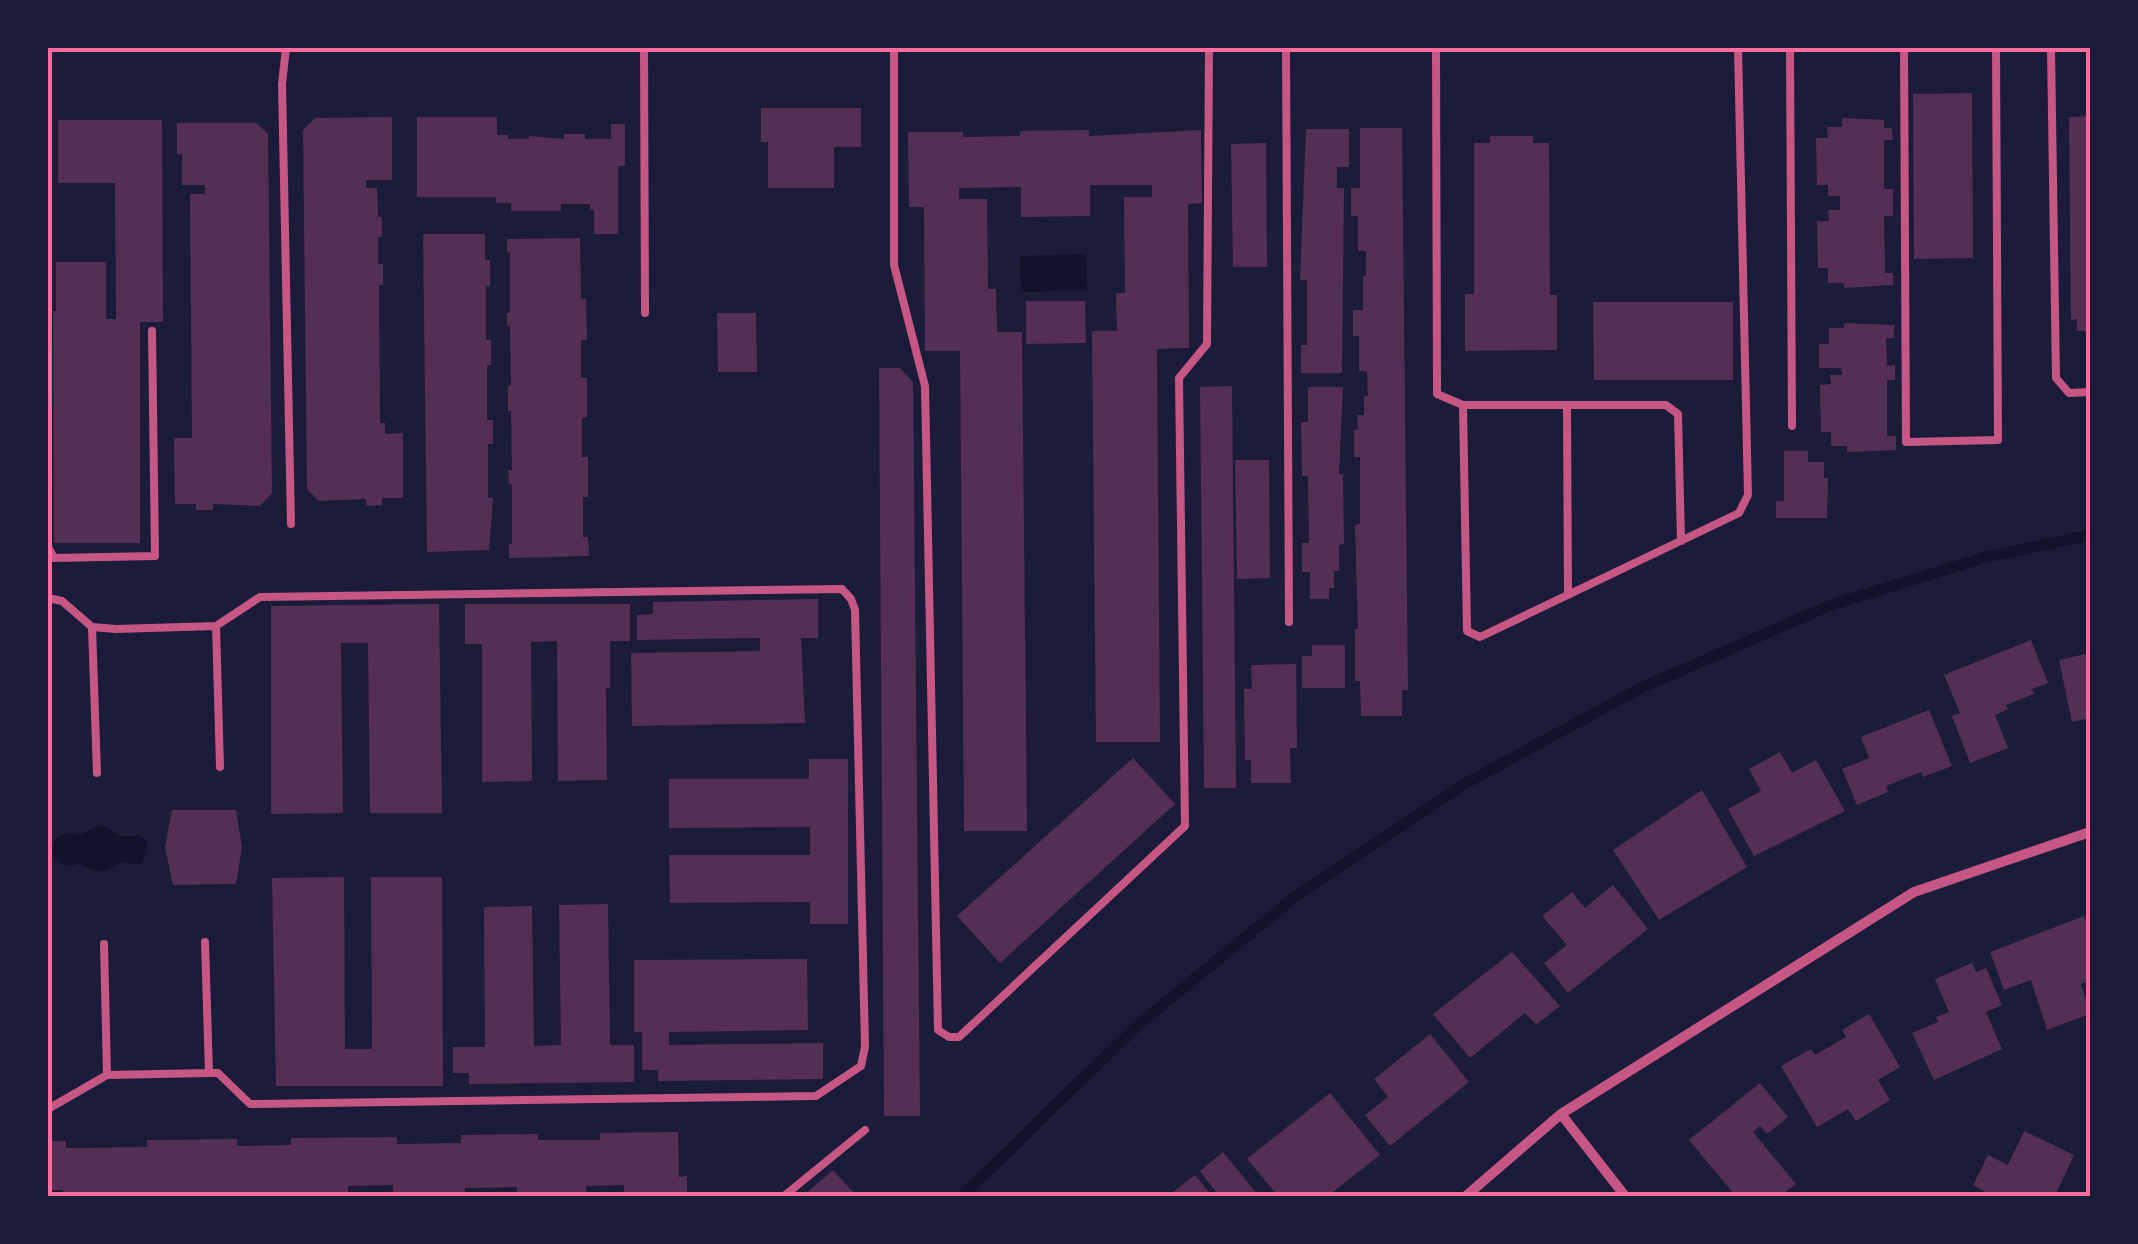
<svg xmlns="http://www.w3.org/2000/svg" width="2138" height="1244" font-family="Helvetica,sans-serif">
<rect width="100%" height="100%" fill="#1b1b3a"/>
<path fill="#12122b" d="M1086,254L1087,290L1021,292L1020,256Z
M101,825C107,827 117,835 121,836C134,839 138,830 148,844L146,856L140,865L122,862C104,872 98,876 80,863C61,872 45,856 57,837L65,833L80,835Z"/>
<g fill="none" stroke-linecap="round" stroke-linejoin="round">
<path stroke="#12122b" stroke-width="11" d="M962,1196L1139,1024L1296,896L1468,782L1641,688L1831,605L1986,557L2090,535"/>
</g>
<path fill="#542f53" d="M1972,93L1973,258L1914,259L1913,94Z
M761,108H861V147H834V188H768V142H761Z
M2090,116V331H2077V319L2071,320L2069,117Z
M392,117V180H366V188H377L378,217H382V237H378V264H383V285H379L380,423H385V434L403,433V498H382V505L366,506V499L319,501L307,489L303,130L315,118Z
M417,117H497V135H508V139H529V136L564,139V134H585V139H611V124H625V166H618V234H594V210H590V204H561V211H511V203H496V197H417Z
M1842,118L1884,120V128H1892L1893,140H1884V189H1893V216H1884L1885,273H1893V285L1844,288V283H1828V268H1818L1817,221H1829L1828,210H1840V196H1828V185H1817L1816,138H1828L1827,127H1842Z
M58,120H162L163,322H140V543H54L53,311H56V262H106V319H116L115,183H58Z
M177,123H256L268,134L272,493L260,506L213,504V510H196V504H175L174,438H192L190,194H205V185H182V154H177Z
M1360,128H1402L1408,690H1402V716H1361L1360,681H1355V629H1358L1355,525L1360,524V457H1354V430H1358L1357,415H1364V396H1368L1367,371H1359V336H1353V310H1363V276H1366V251H1358V216H1351V188H1360Z
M1306,129H1349V167H1337V188H1344L1342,373H1301V345H1307V280H1300Z
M1089,130V136L1201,130L1202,203L1188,204L1189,348L1157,349L1160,742H1096L1092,331H1117L1116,293H1125L1124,197H1152V185H1090V216L1021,217V187L959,188V199H987L988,289H996L997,332H1022L1027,831H964L960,351H925L924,207H909L908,132H963V137L1020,136V131Z
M1490,136H1533V143H1549L1550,295H1557V350L1465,351V294H1474V143H1490Z
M1266,143L1267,267H1233L1231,144Z
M423,234H485V260H490V286H486V340H491V365H487V420H493V444H488V498H493L489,550L427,552Z
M580,238L581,299L586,298L587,340H581V378H587V417L582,418V457H588V497H583V537H588L589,556L509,558V544H512V484H509L508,470H512L511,411H508V386L511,385L510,326H507V313H510V252L507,253V239Z
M1026,301H1085L1086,343L1026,344Z
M1593,302H1733V380H1594Z
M717,313H756L757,372H718Z
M1844,323L1894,325V338H1886L1887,366L1895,365V380H1887V436H1896V450L1847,452V446H1831V432H1821L1820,385L1831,384L1830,375H1842L1841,368H1819V344H1829V328H1844Z
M879,368H900L913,382L920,1116H884Z
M1232,386L1236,788H1204L1200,387Z
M1308,387H1343L1339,474H1343L1344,544L1339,545V571H1334V588H1329V599H1310V572H1302V543H1309L1308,476H1302L1301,422H1308Z
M1784,451H1808V462H1824V478H1828L1827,518H1776V501H1784Z
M1235,460H1269L1270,578L1237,579Z
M818,599V638H801L805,723L632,726L631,653L760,651V638L637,640V615L653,614V602Z
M439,604L442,813H370L368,643H341L343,813L271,814V606Z
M465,604H630V641H610V688H606L607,780L558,781L557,641L531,642L532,781L482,782V644H465Z
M2031,640L2048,683L2032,689L2034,694L2006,705L2008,709L1995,715L2008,748L1970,763L1952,716L1960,713L1944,675Z
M1312,645H1345V688H1302V656H1312Z
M2090,653V718L2072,722L2059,660Z
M1296,664L1297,748H1290L1291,783H1251V760H1245L1244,689H1252L1251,665Z
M1929,710L1952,766L1923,777L1921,772L1886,786L1888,792L1857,805L1842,769L1869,758L1861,737Z
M1780,752L1792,773L1816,760L1845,811L1754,856L1728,809L1761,791L1749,769Z
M1133,758L1175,804L1000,963L957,916Z
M809,759H848V924H810V902L670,903L669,855H810V827L669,828V779H809Z
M1702,790L1747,867L1659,920L1613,850Z
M172,810H236L242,847L236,884L173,885L165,847Z
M344,877L345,1049H372L371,877H442L443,1086H276L272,878Z
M1613,885L1648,929L1568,993L1544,963L1567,945L1542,916L1572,892L1585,908Z
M608,904L610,1045H634V1082L469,1084V1073H453V1047H485L484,907L532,906L534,1046L561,1045L559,905Z
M2084,916L2090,931V981L2081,984L2090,1014L2047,1030L2031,980L2004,990L1990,952Z
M1512,952L1560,1006L1536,1025L1525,1013L1470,1058L1433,1014Z
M807,959L808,1030L669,1032V1045L823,1043V1079L658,1081V1070H642V1032H634V960Z
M1972,963L1976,972L1986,968L2002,1005L1986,1012L2002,1049L1934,1080L1912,1033L1938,1022L1936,1017L1949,1012L1935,979Z
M1869,1014L1900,1067L1878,1080L1890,1100L1856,1121L1848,1109L1817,1127L1781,1066L1811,1049L1815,1055L1846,1037L1842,1030Z
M1430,1034L1469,1082L1390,1146L1365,1115L1388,1097L1374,1079Z
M1760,1083L1788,1117L1767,1134L1760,1126L1753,1132L1796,1184L1780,1196H1729L1733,1193L1689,1140Z
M1330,1093L1380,1155L1328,1196H1278L1247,1159Z
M2024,1131L2074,1155L2055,1196H1993L1973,1185L1988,1155L2008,1165Z
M678,1132L679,1177L687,1176V1196H624V1185L586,1186V1196H517V1187L465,1188V1196H393V1185L348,1186V1196H281V1194L63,1196V1190H48V1141H66V1148L147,1147V1140L237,1139V1146L291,1145V1138L397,1137V1144L461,1143V1135L538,1134V1140H600V1133Z
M1223,1152L1259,1196H1168L1195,1175L1212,1196L1216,1192L1200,1171Z
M833,1170L853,1192L848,1196H803Z"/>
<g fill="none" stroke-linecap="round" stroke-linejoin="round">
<path stroke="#c65784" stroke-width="8" d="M286,48L282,84L291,524
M644,48L645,313
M894,48V265L925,386L938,1030L949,1037H959L1185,826L1179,378L1207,344L1209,48
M1286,48L1289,622
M1436,48L1437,394L1463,405L1467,631L1480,637L1739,513L1748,495L1738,48
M1790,48L1792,426
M1904,48L1906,442L1998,440L1996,48
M2051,48L2056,378L2069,393L2090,392
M1463,405H1666L1678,414L1681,541
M1567,405L1568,595
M48,547L54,558L155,556L152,331
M48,598L62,601L92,627L116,629L216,626L260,597L842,589L851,599L855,610L865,1047L861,1066L816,1096L250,1104L218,1073H209L107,1075L48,1109
M216,626L220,767
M92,627L97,773
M205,942L209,1073
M104,944L107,1075
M784,1196L865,1130"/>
<path stroke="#c65784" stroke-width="10" d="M1561,1114L1625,1196
M1466,1196L1561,1114L1914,892L2090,832"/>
</g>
<rect width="2138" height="1244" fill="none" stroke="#1b1b3a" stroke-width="100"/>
<rect x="50" y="50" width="2038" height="1144" fill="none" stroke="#ff6b9d" stroke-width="4"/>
</svg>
